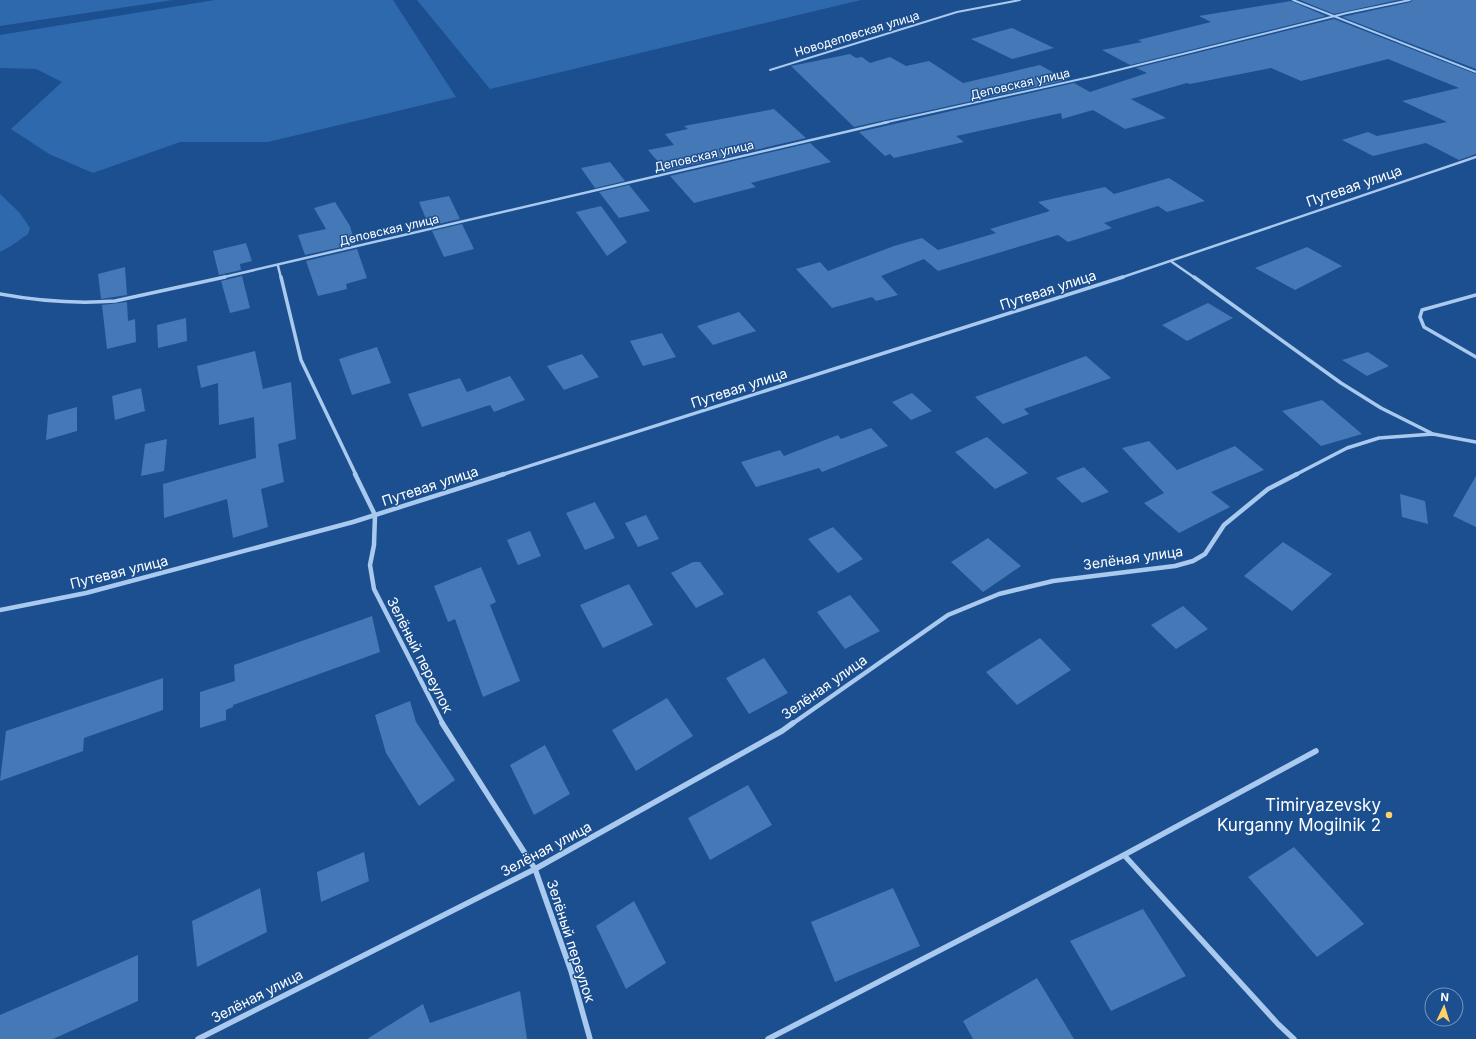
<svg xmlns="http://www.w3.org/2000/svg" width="1476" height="1039" font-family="Inter,sans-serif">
<rect width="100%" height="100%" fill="#1b4f8f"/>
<path fill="#2e69ad" d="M0,0H173L0,26Z
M215,0H393L456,97L268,142H180L93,173L49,154L11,129L62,82L36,69L0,68V35Z
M417,0H861L490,89Z
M0,194L19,212L30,228L28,234L11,246L0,252Z"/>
<path fill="#4478b7" d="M1300,0H1398L1334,14Z
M1412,0H1476V69L1342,17L1411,2Z
M1291,1L1326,16L1130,65L1102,50L1142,42L1138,40L1211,22L1199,16Z
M1334,19L1476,74V154L1459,160L1426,143L1373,156L1342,140L1368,132L1377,136L1447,122L1402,101L1459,88L1388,59L1301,81L1271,68L1190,84L1187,83L1131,99L1166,118L1125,129L1093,110L1062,119L1061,113L956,136L964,142L894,158L890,154L885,156L859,132L1074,83L1090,92L1147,73L1136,68Z
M1012,28L1054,48L1012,59L971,39Z
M850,54L856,58L862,57L870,63L890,57L906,66L929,61L963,83L1040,65L1067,80L854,127L791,66Z
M774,109L806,138L666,171L648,150L674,145L665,134L688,129L684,126Z
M810,143L831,162L751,183L756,187L694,203L670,176Z
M610,162L625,181L595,188L581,168Z
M1169,178L1205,201L1167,212L1158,206L1104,223L1112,228L1068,242L1058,235L938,271L924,259L881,276L898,295L876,301L872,297L832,308L796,269L820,262L828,271L894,246L922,238L938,250L996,233L990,229L1050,211L1038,202L1105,187L1114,194Z
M629,185L650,211L619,218L599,192Z
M449,196L460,219L429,226L419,202Z
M335,202L350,226L355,244L305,255L298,235L326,229L314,208Z
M601,206L627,242L607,256L576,212Z
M462,224L474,249L444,257L432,231Z
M246,243L252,261L240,264L241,270L219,275L213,251Z
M1307,247L1342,266L1295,290L1255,268Z
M357,249L367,278L346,284L347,289L318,296L306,261Z
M125,267L127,295L101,299L98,274Z
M242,276L250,308L230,313L221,281Z
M127,302L128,321L135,319L136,342L107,349L102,305Z
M1208,303L1233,318L1187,341L1162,325Z
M739,312L756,331L713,345L697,326Z
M186,318L187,341L158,348L157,325Z
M662,333L676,357L643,366L630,341Z
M377,347L391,383L352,395L339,359Z
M255,351L263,389L291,382L296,439L278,444L284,482L261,489L268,527L233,538L227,499L164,518L163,484L256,458L254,417L219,425L218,383L201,388L197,366Z
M1368,352L1389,366L1367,376L1342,360Z
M582,354L599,377L564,390L547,366Z
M1086,356L1111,378L1024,409L1029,414L1003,424L975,397Z
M510,376L525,400L494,412L490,405L422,427L408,394L460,378L467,392Z
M141,388L145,411L115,420L112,396Z
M912,393L932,411L911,420L892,402Z
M1322,400L1362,434L1321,446L1282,411Z
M77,407V431L46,440L48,415Z
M871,428L888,446L822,472L819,468L756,487L741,462L780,450L784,456L838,435L841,439Z
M987,437L1028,473L995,489L955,452Z
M167,439L164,471L141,476L145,444Z
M1149,441L1177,470L1235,446L1264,470L1211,492L1230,507L1179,533L1144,503L1164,493L1122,448Z
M1084,467L1109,492L1082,503L1056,478Z
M1476,476V527L1453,516Z
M1400,494L1425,501L1428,524L1402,517Z
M595,502L615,538L585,550L566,513Z
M646,515L659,539L638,547L625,523Z
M833,527L863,559L838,573L808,539Z
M530,531L541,556L518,565L507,540Z
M988,538L1021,566L983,592L951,562Z
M1283,542L1332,574L1292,611L1244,576Z
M693,562H700L724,594L696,608L671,573Z
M481,567L496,602L490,605L520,681L483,697L455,619L448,622L434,586Z
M629,584L653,625L603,648L580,605Z
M850,595L880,631L845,649L817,612Z
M1183,606L1208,629L1176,649L1151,625Z
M372,616L380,652L233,705V707L226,710V720L200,728V692L235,681L234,665Z
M1040,638L1071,670L1017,705L986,672Z
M764,658L788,693L749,714L726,678Z
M163,678V710L84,738L83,751L0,781L6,731Z
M667,698L693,736L636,771L612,730Z
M410,701L416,722L455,780L419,806L386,753L375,715Z
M545,745L570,794L534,815L510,765Z
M748,785L772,825L710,860L688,818Z
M1294,847L1364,924L1317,957L1248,877Z
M364,852L369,881L321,902L317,872Z
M260,888L267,932L197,967L192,921Z
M893,888L920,946L835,982L811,922Z
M634,901L666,963L626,989L596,926Z
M1143,909L1186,976L1111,1011L1070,941Z
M138,955V1001L53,1039H0V1015Z
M1037,978L1074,1039H973L963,1021Z
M520,991L527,1039H367L423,1004L430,1023Z"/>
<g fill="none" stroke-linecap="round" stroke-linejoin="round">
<path stroke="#a9c9ee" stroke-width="2" d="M1293,0L1476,72
M770,70L957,12L1020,0
M883,123L1090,77L1347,13L1410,0"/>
<path stroke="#a9c9ee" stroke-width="2.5" d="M1172,262L1195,278
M278,266L281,278
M220,278L888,122
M1120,278L1476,157"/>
<path stroke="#a9c9ee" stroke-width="3.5" d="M281,277L301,360L356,475
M1194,277L1341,383L1381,408L1431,433
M0,294C38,301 76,304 115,301L225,277
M1476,295L1422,310L1420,317L1424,327L1476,357
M501,475L1123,277
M1295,475L1347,448L1379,438L1433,434L1476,442"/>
<path stroke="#a9c9ee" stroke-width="4.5" d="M355,474L375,515L374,545L370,565L374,589L443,724
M0,610L86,593L353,522L504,474
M792,724L948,615L999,594L1053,581L1175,566L1193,561L1205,554L1224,525L1268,489L1297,474"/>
<path stroke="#a9c9ee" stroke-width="5.5" d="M442,723L535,869L571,971L590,1039
M1124,855L1278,1024L1294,1039
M198,1039L535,869L782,731L793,723
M768,1039L1124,855L1316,751"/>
</g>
<circle fill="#ffd166" stroke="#1b4f8f" stroke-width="1.5" cx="1389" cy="815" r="4"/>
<g text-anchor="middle" stroke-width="3" stroke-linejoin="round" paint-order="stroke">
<g font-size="12" fill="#fff" stroke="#1b4f8f">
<text transform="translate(857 34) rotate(-17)" y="4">Новодеповская улица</text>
<text transform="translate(1020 84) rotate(-13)" y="4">Деповская улица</text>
<text transform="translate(704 156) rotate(-13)" y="4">Деповская улица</text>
<text transform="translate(389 230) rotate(-13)" y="4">Деповская улица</text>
</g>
<g font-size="14" fill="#fff" stroke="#1b4f8f">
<text transform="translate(1354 186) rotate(-19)" y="5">Путевая улица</text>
<text transform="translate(1048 290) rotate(-18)" y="5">Путевая улица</text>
<text transform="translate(739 388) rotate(-18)" y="5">Путевая улица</text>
<text transform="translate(430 486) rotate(-18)" y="5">Путевая улица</text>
<text transform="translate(1133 558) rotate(-8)" y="5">Зелёная улица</text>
<text transform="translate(119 572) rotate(-14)" y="5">Путевая улица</text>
<text transform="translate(420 655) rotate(63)" y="5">Зелёный переулок</text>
<text transform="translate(824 687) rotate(-35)" y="5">Зелёная улица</text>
<text transform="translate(546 849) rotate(-28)" y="5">Зелёная улица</text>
<text transform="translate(571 941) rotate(72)" y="5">Зелёный переулок</text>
<text transform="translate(257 996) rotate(-27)" y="5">Зелёная улица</text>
</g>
<g font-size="17" fill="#fff" stroke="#1b4f8f" text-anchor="end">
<text x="1381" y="811">Timiryazevsky<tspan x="1381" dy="20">Kurganny Mogilnik 2</tspan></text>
</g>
</g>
<g transform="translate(1444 1007) rotate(4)"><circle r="19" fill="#1b4f8f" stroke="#7695bc"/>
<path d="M0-3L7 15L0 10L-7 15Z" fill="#ffd166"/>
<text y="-6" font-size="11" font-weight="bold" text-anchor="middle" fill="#ffffff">N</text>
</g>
</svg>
